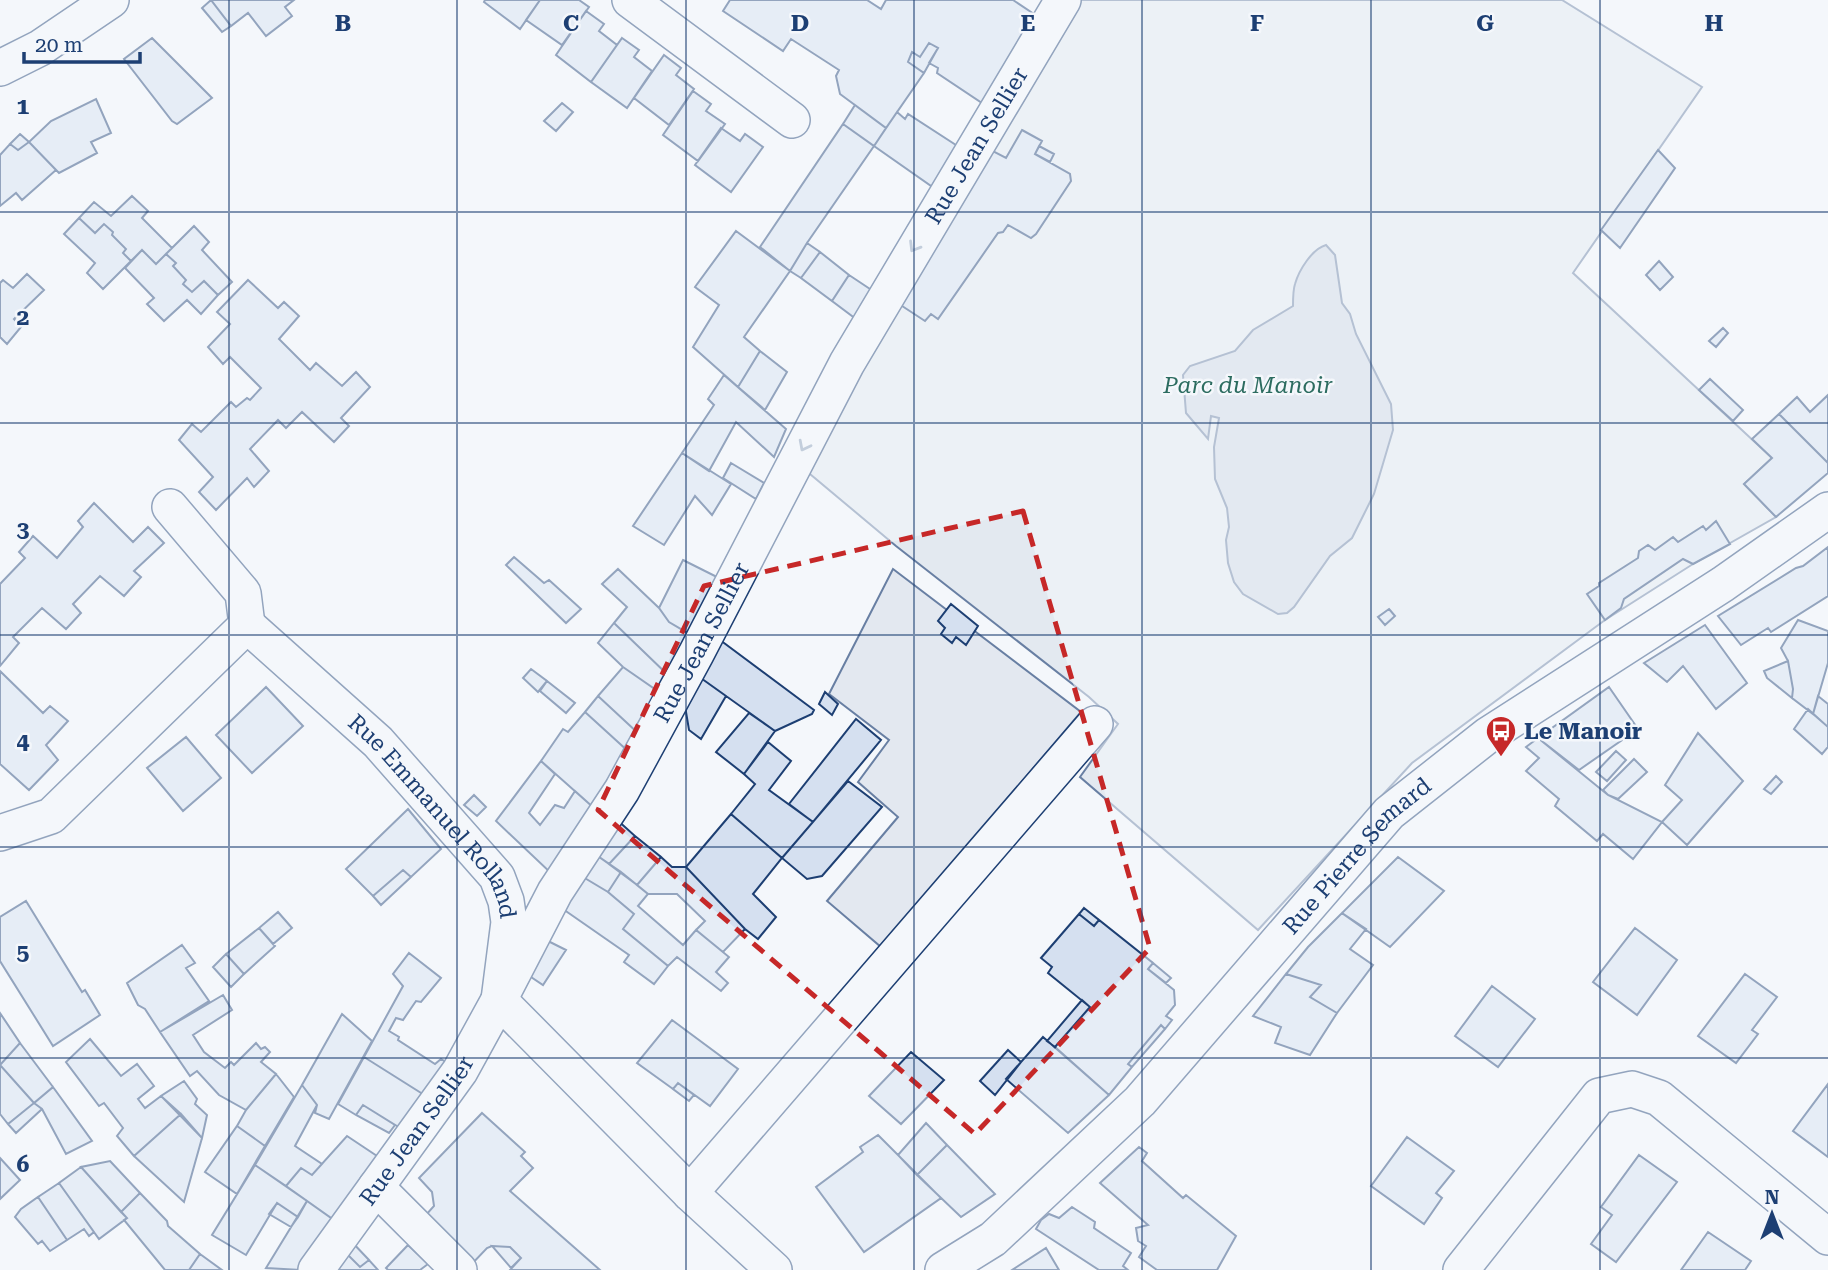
<svg xmlns="http://www.w3.org/2000/svg" width="1828" height="1270" font-family="'Roboto Serif',serif">
<rect width="100%" height="100%" fill="#f4f7fb"/>
<path fill="#e3e9f0" stroke="#687fa3" stroke-width="2" d="M1080,0H1562L1702,87L1573,273L1772,458L1744,484L1776,517L1693,564L1605,620L1412,763L1258,930L1080,777L1118,724L1089,697L896,546L804,469Z"/>
<path fill="#e3e8f0" stroke="#687fa3" stroke-width="2" d="M893,569L1081,712L881,947L827,901L898,817L858,782L889,740L829,694Z"/>
<path fill="#cfd7e4" stroke="#687fa3" stroke-width="2" d="M1326,245L1335,255L1342,303L1350,314L1356,334L1391,404L1393,430L1374,494L1352,538L1330,556L1294,607L1287,613L1278,614L1243,594L1234,582L1228,563L1226,540L1229,527L1227,508L1215,479L1214,447L1219,418L1211,416L1208,439L1186,413L1183,375L1190,366L1235,351L1253,330L1293,306C1293,299 1293,290 1295,284C1299,270 1312,249 1326,245Z"/>
<path fill="#d5e0f0" stroke="#1d3f73" stroke-width="2" d="M211,0H294L285,7L292,16L266,36L248,13L231,26Z
M211,0L231,26L222,32L202,8Z
M485,0H540L520,29L484,2Z
M540,0H579L589,7L562,45L526,20Z
M730,0H867L881,9L886,0H1013L1037,16L985,105L937,73L938,68L929,63L938,48L929,43L920,57L912,52L908,62L924,73L886,128L840,94L836,76L839,70L791,39L783,51L723,11Z
M586,11L604,24L599,31L617,45L591,82L556,55Z
M152,38L212,98L177,124L172,121L124,59Z
M622,38L639,50L634,57L652,71L627,108L591,82Z
M929,43L938,48L924,73L908,62L912,52L920,57Z
M664,55L681,68L676,75L694,89L669,125L634,98Z
M693,91L711,104L706,111L725,124L698,161L663,135Z
M96,99L111,133L91,142L97,153L59,173L29,142L51,121Z
M562,103L573,112L556,131L544,121Z
M855,105L886,128L874,146L843,124Z
M897,112L905,119L908,114L959,147L934,188L874,146Z
M843,124L874,146L807,243L790,271L760,247Z
M721,128L740,141L745,134L763,147L731,192L695,165Z
M1022,130L1042,141L1035,154L1070,174L1071,181L1036,234L1031,238L1008,225L1003,232L998,233L938,319L931,314L925,321L896,302L989,149L1006,158Z
M20,134L29,142L18,150L10,144Z
M29,142L56,170L22,200L16,193L0,206V155L10,144L18,150Z
M1039,146L1054,154L1050,162L1035,154Z
M1658,150L1675,168L1620,248L1601,230Z
M132,196L148,211L142,218L172,248L156,264L142,250L131,261L123,253L126,249L112,235L113,232L104,224L95,233L79,218L94,202L111,216Z
M79,218L95,233L104,224L113,232L112,235L126,249L123,253L131,261L103,289L87,273L95,263L64,234Z
M194,226L209,242L202,250L232,282L218,295L204,281L192,292L183,284L186,280L173,266L176,263L166,254Z
M736,231L790,271L744,337L760,351L738,387L693,347L719,305L695,287Z
M807,243L820,252L801,278L790,271Z
M142,250L156,264L166,254L176,263L173,266L186,280L183,284L192,292L204,281L218,295L201,314L187,300L164,321L147,304L154,298L125,268Z
M820,252L849,275L832,301L801,278Z
M1659,261L1673,277L1660,290L1646,275Z
M27,274L44,290L14,319L21,327L7,344L0,337V283L3,280L13,288Z
M849,275L873,291L856,319L832,301Z
M248,280L278,308L284,302L299,316L279,339L310,370L316,363L342,386L356,372L370,387L341,418L349,426L334,442L302,412L286,428L278,420L250,449L269,471L254,487L247,478L216,510L199,492L213,477L179,440L192,424L201,432L231,402L236,407L247,398L250,400L261,388L230,357L223,364L208,347L230,324L217,312Z
M1723,328L1728,333L1716,347L1709,341Z
M760,351L787,372L765,410L738,387Z
M724,375L786,429L774,457L736,422L709,471L682,453L714,405L708,399Z
M1710,379L1743,410L1733,421L1699,390Z
M1828,395V463L1779,414L1797,397L1810,412Z
M1779,414L1828,463V473L1776,517L1744,484L1772,458L1752,439Z
M682,453L731,484L712,515L695,496L664,545L633,526Z
M731,463L764,483L756,499L723,478Z
M94,503L133,542L148,527L164,543L134,571L141,577L124,596L100,576L73,604L81,613L66,629L42,608L13,637L19,643L0,666V584L25,558L19,552L33,536L57,558L83,527L78,521Z
M1716,521L1730,544L1693,564L1683,559L1624,599L1621,608L1605,620L1587,594L1599,586V583L1638,558L1639,551L1648,545L1655,550L1673,537L1678,542L1703,526L1706,530Z
M1828,547V596L1771,632L1768,628L1741,645L1718,616L1796,568L1803,566Z
M514,557L544,583L549,580L581,609L566,623L506,565Z
M683,560L719,578L691,635L669,622L659,608Z
M618,569L659,608L669,622L691,635L671,678L614,623L627,607L602,584Z
M951,604L978,626L966,645L956,637L952,643L941,634L945,628L938,621Z
M1389,609L1395,616L1385,625L1378,617Z
M1798,620L1828,631V663L1813,714L1792,698L1793,689L1788,661L1781,648Z
M614,623L671,678L662,694L623,667L598,643Z
M1705,625L1747,683L1716,709L1683,666L1667,682L1644,663Z
M716,637L814,710L812,714L775,731L698,676Z
M1788,661L1793,689L1792,698L1767,678L1764,671Z
M623,667L662,694L640,735L598,696Z
M531,669L547,681L538,692L523,678Z
M0,671L43,713L50,706L68,721L46,745L58,760L29,790L0,764Z
M698,676L726,696L701,739L689,730L684,700Z
M547,681L575,703L566,713L540,691Z
M266,687L303,726L252,773L216,735Z
M1609,687L1638,729L1579,770L1538,738Z
M825,692L838,704L832,715L819,704Z
M598,696L640,735L630,753L585,712Z
M1818,696L1828,704V727L1813,714Z
M1808,709L1828,727V747L1822,754L1794,729Z
M585,712L630,753L595,809L541,761L563,729L568,732Z
M749,713L775,731L744,774L716,752Z
M856,719L881,740L813,822L789,804Z
M1698,733L1743,781L1687,845L1662,822L1682,800L1665,785Z
M186,737L221,778L183,811L147,768Z
M1538,738L1608,795L1662,822L1633,859L1603,834L1597,841L1555,806L1559,799L1526,771L1539,758L1526,747Z
M768,742L791,761L769,790L813,822L782,858L731,814L755,784L744,774Z
M1616,751L1626,760L1607,781L1596,772Z
M1634,759L1647,772L1618,799L1608,795L1603,790Z
M541,761L555,774L529,813L540,825L555,805L564,808L575,791L595,809L554,876L496,821Z
M1776,776L1782,782L1771,794L1764,789Z
M848,781L882,807L822,876L807,879L782,858Z
M474,795L486,807L477,816L464,805Z
M408,809L441,849L411,877L403,870L373,896L346,869Z
M731,814L782,858L753,894L776,917L758,939L745,929L686,867Z
M615,818L635,836L609,864L592,852Z
M635,836L661,857L637,885L609,864Z
M592,852L621,872L608,892L578,874Z
M661,857L672,867H686L745,929L723,952L696,930L705,921L677,894H648L637,885Z
M1398,857L1444,891L1390,947L1342,913Z
M403,870L411,877L381,905L373,896Z
M621,872L648,894L638,906L683,945L696,930L729,957L716,972L728,983L721,991L677,957L668,966L623,929L634,914L608,892Z
M578,874L608,892L634,914L623,929L668,966L654,984L624,962L629,955L560,907Z
M26,901L82,992L85,990L100,1015L53,1046L0,961V917Z
M1084,908L1099,920L1094,926L1079,914Z
M278,912L292,928L273,944L259,928Z
M1342,913L1366,929L1350,949L1373,965L1337,1013L1310,997L1321,985L1286,974L1308,947Z
M1079,914L1094,926L1099,920L1153,963L1148,969L1174,990L1175,1005L1166,1016L1172,1020L1165,1029L1161,1025L1128,1064L1132,1067L1109,1095L1055,1047L1090,1007L1048,973L1052,967L1041,958Z
M259,928L275,946L244,974L226,954Z
M1635,928L1677,960L1637,1015L1593,982Z
M544,939L566,950L543,985L525,973Z
M182,945L195,963L186,968L209,1001L160,1032L145,1009L138,1005L127,983Z
M409,953L441,978L421,1002L416,1001L403,1020L396,1018L389,1031L399,1037L398,1040L435,1064L441,1059L452,1066L429,1098L364,1057L403,986L393,974Z
M226,954L244,974L231,987L213,967Z
M1153,963L1171,978L1166,983L1148,969Z
M1286,974L1321,985L1310,997L1337,1013L1310,1055L1275,1043L1281,1027L1253,1016Z
M1745,974L1777,997L1752,1030L1758,1034L1736,1063L1698,1036Z
M1492,986L1535,1019L1498,1067L1455,1036Z
M223,995L232,1010L193,1035L204,1052L225,1068L231,1062L234,1065L256,1043L261,1049L265,1047L270,1052L261,1062L276,1074L246,1110L219,1095L197,1071L190,1076L160,1032Z
M1082,1000L1090,1007L1055,1047L1047,1041Z
M0,1013L20,1043L0,1065Z
M342,1014L372,1041L329,1119L315,1113L317,1105L302,1085Z
M672,1020L738,1069L710,1106L678,1083L673,1089L637,1063Z
M1161,1025L1165,1029L1132,1067L1128,1064Z
M1043,1037L1109,1095L1068,1133L1006,1079Z
M90,1039L121,1076L137,1064L154,1086L138,1099L145,1108L161,1096L181,1114L134,1156L117,1136L123,1128L104,1103L99,1106L66,1062Z
M20,1043L53,1087L34,1103L0,1065Z
M1008,1050L1021,1062L995,1095L980,1081Z
M911,1052L944,1080L901,1124L869,1096Z
M364,1057L429,1098L405,1131L363,1105L356,1115L338,1104Z
M0,1065L34,1103L8,1124L0,1114Z
M276,1074L294,1097L265,1146L237,1126L246,1110Z
M184,1081L197,1099L195,1104L207,1115L202,1138L161,1096Z
M678,1083L694,1095L689,1101L673,1089Z
M1828,1084V1157L1793,1131Z
M302,1085L317,1105L295,1146L322,1164L312,1175L301,1168L286,1186L255,1165Z
M53,1087L92,1141L66,1154L42,1109L34,1103Z
M34,1103L42,1109L16,1133L8,1124Z
M363,1105L395,1125L389,1133L356,1115Z
M482,1113L525,1152L521,1156L533,1168L510,1191L600,1270H510L521,1258L510,1247L492,1246L487,1248L469,1267L425,1216L434,1206L432,1192L419,1178Z
M181,1114L202,1138L184,1202L134,1156Z
M926,1123L947,1145L917,1175L898,1155Z
M237,1126L265,1146L237,1194L205,1172Z
M878,1135L941,1198L864,1252L816,1187L863,1152L860,1147Z
M347,1136L377,1156L334,1220L286,1186L301,1168L312,1175Z
M1407,1137L1454,1171L1436,1193L1442,1198L1424,1224L1371,1186Z
M947,1145L995,1194L961,1217L917,1175Z
M1139,1147L1147,1153L1142,1161L1183,1198L1186,1195L1236,1236L1217,1270H1157L1139,1257L1146,1246L1138,1241L1136,1228L1148,1225L1100,1183Z
M1639,1155L1677,1182L1616,1262L1591,1244L1612,1215L1601,1207Z
M0,1158L20,1180L0,1199Z
M110,1161L140,1193L121,1212L81,1167Z
M255,1165L307,1201L298,1217L277,1203L246,1255L212,1235Z
M81,1167L127,1218L99,1239L59,1183Z
M59,1183L94,1232L89,1236L84,1229L67,1240L38,1197Z
M140,1193L167,1221L168,1226L200,1254L189,1270H165L124,1220L127,1218L121,1212Z
M38,1197L67,1240L50,1251L42,1241L38,1244L15,1217L21,1209Z
M307,1201L334,1220L301,1270L266,1268Z
M277,1203L298,1217L291,1227L269,1214Z
M1072,1207L1095,1222L1094,1228L1131,1253L1123,1266L1128,1270H1099L1036,1229L1041,1220L1049,1214L1059,1218Z
M1708,1232L1751,1261L1745,1270H1681Z
M350,1240L369,1260L360,1267L343,1250Z
M408,1245L428,1264L420,1270H388L386,1268Z
M492,1246L510,1247L521,1258L511,1268Z
M1046,1248L1059,1270H1012Z
M343,1250L360,1267L369,1260L378,1270H329Z
M200,1254L222,1270H189Z"/>
<g fill="none" stroke-linecap="round" stroke-linejoin="round">
<g stroke="#1d3f73" stroke-width="38">
<g id="minor">
<path d="M630,0L792,120"/>
<path d="M0,68L40,48L111,0"/>
<path d="M170,507L243,593L247,625"/>
<path id="s1" d="M0,833L51,816L247,625L378,742L497,877L506,901L509,922L499,1000L690,1193L774,1270"/>
<path d="M376,1187L459,1270"/>
<path d="M690,1193L1095,724"/>
<path id="s2" d="M316,1270L460,1071L499,1000L555,892L622,790L696,654L847,363L1063,0"/>
<path id="s3" d="M943,1270L993,1239L1140,1101L1389,813L1488,735L1723,584L1828,510"/>
<path d="M1461,1270L1599,1096L1632,1089L1659,1098L1828,1237"/>
</g>
</g>
<use href="#minor" stroke="#f4f7fb" stroke-width="35"/>
</g>
<defs><path id="oneway-chevron" d="M-2-3.5L2.5 0L-2 3.5" fill="none" stroke-width="1.6" stroke-linecap="round" stroke-linejoin="round" transform="scale(1.75)"/></defs>
<g stroke="#889bb7">
<use href="#oneway-chevron" transform="translate(914 247) rotate(121)"/>
<use href="#oneway-chevron" transform="translate(804 446) rotate(117)"/>
</g>
<path d="M0 0H1828V1270H0ZM1023,511L1150,948L975,1134L598,810L704,586Z" fill="#f4f7fb" fill-opacity=".55" fill-rule="evenodd"/>
<path fill="none" stroke="#c62828" stroke-width="5" stroke-dasharray="14 9" stroke-linejoin="round" d="M1023,511L1150,948L975,1134L598,810L704,586Z"/>
<path fill="none" stroke="#1d3f73" stroke-width="2" stroke-opacity="0.55" d="M229,0V1270M457,0V1270M686,0V1270M914,0V1270M1142,0V1270M1371,0V1270M1600,0V1270M0,212H1828M0,423H1828M0,635H1828M0,847H1828M0,1058H1828"/>
<defs>
<g id="bus-pin" transform="scale(1.575)"><path d="M0 17L-7.5 6A9.5 9.5 0 1 1 7.5 6Z" fill="#c62828" stroke="#f4f7fb"/><path d="M-5-6H5V4H4V6H2V4H-2V6H-4V4H-5ZM-3.5-4V0h7V-4ZM-3.5 1.2v1.5H-2V1.2ZM2 1.2v1.5H3.5V1.2Z" fill="#fff"/></g>
</defs>
<g fill-rule="evenodd">
<use href="#bus-pin" x="1501" y="731"/>
</g>
<g text-anchor="middle" stroke-width="5" stroke-linejoin="round" paint-order="stroke">
<g font-size="23" fill="#1d3f73" stroke="#f4f7fb">
<text dy="8" stroke="none"><textPath href="#s2" startOffset="1306">Rue Jean Sellier</textPath></text>
<text dy="8" stroke="none"><textPath href="#s2" startOffset="738">Rue Jean Sellier</textPath></text>
<text dy="8" stroke="none"><textPath href="#s1" startOffset="597">Rue Emmanuel Rolland</textPath></text>
<text dy="8" stroke="none"><textPath href="#s3" startOffset="588">Rue Pierre Semard</textPath></text>
<text dy="8" stroke="none"><textPath href="#s2" startOffset="172">Rue Jean Sellier</textPath></text>
</g>
<g font-size="23" font-style="italic" fill="#2c6c60" stroke="#f4f7fb">
<text x="1248" y="393">Parc du Manoir</text>
</g>
<g font-size="23" font-weight="bold" fill="#1d3f73" stroke="#f4f7fb" text-anchor="start">
<text x="1524" y="739">Le Manoir</text>
</g>
</g>
<g font-size="23" text-anchor="middle" font-weight="bold" fill="#1d3f73" stroke="#f4f7fb" stroke-width="5" stroke-linejoin="round" paint-order="stroke">
<text x="343" y="31">B</text>
<text x="571" y="31">C</text>
<text x="800" y="31">D</text>
<text x="1028" y="31">E</text>
<text x="1257" y="31">F</text>
<text x="1485" y="31">G</text>
<text x="1714" y="31">H</text>
<text x="23" y="114">1</text>
<text x="23" y="325">2</text>
<text x="23" y="537">3</text>
<text x="23" y="749">4</text>
<text x="23" y="960">5</text>
<text x="23" y="1172">6</text>
</g>
<g transform="translate(1772 1214)" stroke="#f4f7fb" stroke-width="5" paint-order="stroke">
<path d="M0-5L12 26L0 18L-12 26Z" fill="#1d3f73"/>
<text y="-10" font-size="19" font-weight="bold" text-anchor="middle" fill="#1d3f73">N</text>
</g>
<path d="M24 52v10h116v-10" fill="none" stroke="#1d3f73" stroke-width="3.5"/>
<text x="35" y="52" font-size="21" fill="#1d3f73" stroke="#f4f7fb" stroke-width="5" paint-order="stroke">20 m</text>
</svg>
